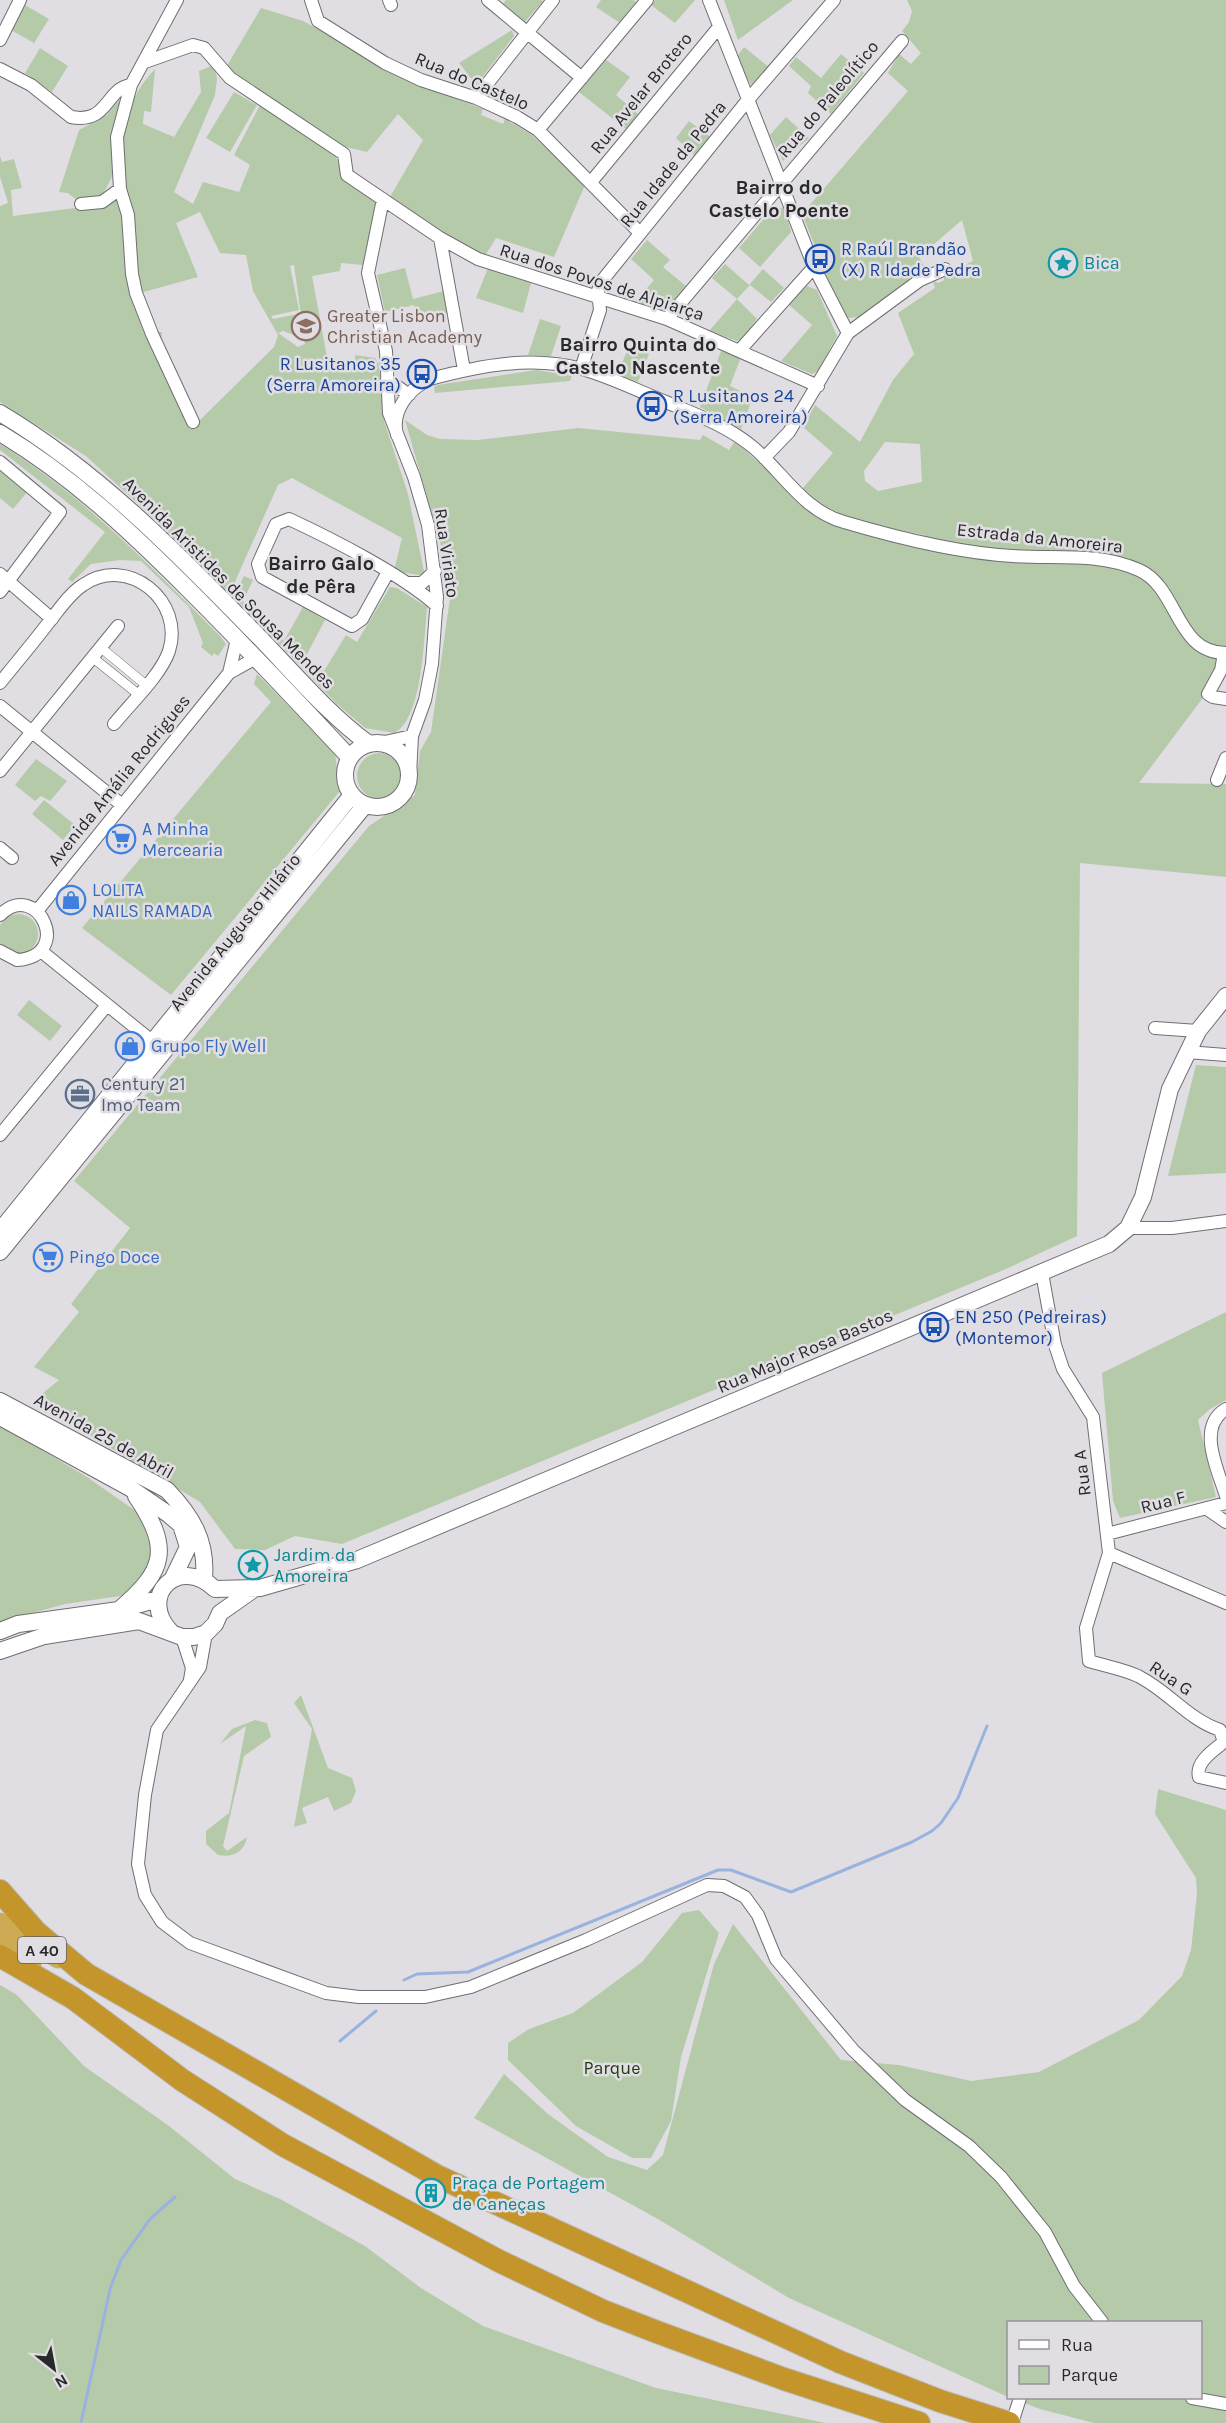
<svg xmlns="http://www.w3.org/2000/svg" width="1226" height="2423" font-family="Karla,sans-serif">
<rect width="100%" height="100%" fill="#e0dee3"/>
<path fill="#b5caa9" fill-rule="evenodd" d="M506,0H541L543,1L523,24L501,6Z
M601,0H633L636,2L620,23L596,7Z
M655,0H695L675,23L651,5Z
M724,0H793L738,40Z
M907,0H1226V667L1139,783L1226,784V877L1080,863L1077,1236L1006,1269L342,1544L295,1536L265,1550L235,1549L200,1502L33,1401L59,1380L34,1367L79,1312L71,1304L130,1228L74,1181L369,826L415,795L420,751L431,732L452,584L405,420L427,435L440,439L478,440L578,428L700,440L703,435L729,450L735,441L824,522L924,548V535C876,525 840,522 802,489L833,453L803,427L815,405L860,442L893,380L914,354L898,313L935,288L933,281L939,283L944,280V275L973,261L962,220L919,257L926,270L860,317L848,318L842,313L802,214L908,91L888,73L899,54L911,64L921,53L902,31L909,22L912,11ZM885,442L920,444L922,482L878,491L865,481L864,471Z
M25,5L49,19L34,43L11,30Z
M261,8L303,21L420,85L483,109L481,115L503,124L505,119L532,135L585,185L554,257L496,238L485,256L443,234L390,197L423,140L398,114L367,152L337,145L225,69Z
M512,30L514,36L476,85L459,63Z
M744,47L770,68L754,84L751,85L736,58Z
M40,48L68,66L52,92L25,73Z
M841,54L864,73L831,114L808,93L811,86L789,66L796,57L821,78Z
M606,60L630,77L616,95L638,114L626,129L579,92Z
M214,65L217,79L215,95L174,192L193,204L203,182L239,192L250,165L234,155L261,103L335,155L345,180L376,201L363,265L341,263L340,271L312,276L329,368L356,367L355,355L375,358L379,365L384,421L408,494L425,576L394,571L402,538L292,478L278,485L229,595L161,525L86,456L0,402V206L8,203L0,177V156L2,162L14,159L22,188L11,190L13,216L106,204L127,191C114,146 122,104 155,69L151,112L144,111L143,124L174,137L201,92L199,71ZM200,212L220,253L246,255L253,291L278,335L274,347L199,421L161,343L162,332H155L140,293L198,277L176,223ZM294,265L305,344L298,347L278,333L283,331L302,338L298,314L273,319L271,316L299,310L290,266Z
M234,92L257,105L230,152L206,138Z
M119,100L123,103C119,135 121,174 99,198L78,201L68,193L59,192L79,130L107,115Z
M786,117L809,138L783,161L770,135Z
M689,121L713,139L697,158L676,138Z
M775,206L785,209L791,232L760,267L739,248Z
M647,240L670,260L663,267L686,286L665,312L634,303L654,280L631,259Z
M725,264L749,285L763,269L784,288L771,302L750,285L737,299L757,319L743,339L737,341L709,331L737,299L712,278Z
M405,268L413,299L444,291L447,313L417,320L414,305L385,312L377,275Z
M488,268L531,283L523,313L476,298Z
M807,286L817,290L837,336L818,371L812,374L781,361L812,325L788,304Z
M540,319L561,326L551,356L528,355Z
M629,347L649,354L638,382L617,374Z
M721,351L741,357L730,386L753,397L741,429L700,407Z
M537,370L572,376L570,381L435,393L434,387L437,385Z
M0,444C84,496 150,566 220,636L226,644L218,656L214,653L212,656L201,647L203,643L189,607L141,561L120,560L91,564L72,582L68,579L105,532L0,450Z
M0,470L28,491L13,509L0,498Z
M244,576L253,580L243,601L284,641L303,607L325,620L305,658L324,671L346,635L357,642L390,587L397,588L427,607C424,636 423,720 394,733L365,728L336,703L234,597Z
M257,674L335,753L340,791L171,995L82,928L271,702L254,684Z
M357 776a23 23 0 1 1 46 0a23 23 0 1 1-46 0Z
M36,759L67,781L50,801L41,796L35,801L15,785Z
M44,800L75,825L63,840L32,814Z
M-2 934a20 20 0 1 1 40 0a20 20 0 1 1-40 0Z
M29,1000L62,1026L50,1041L17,1015Z
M1196,1065L1226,1067V1173L1168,1176Z
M1226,1312V1400L1210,1409L1198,1420L1216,1497L1120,1518L1113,1501L1102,1373Z
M0,1425L87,1477L140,1514L151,1548L147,1575L134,1594L65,1604L0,1622Z
M301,1695L328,1768L352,1778L356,1791L351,1803L334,1811L328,1797L302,1808L307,1823L294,1827L312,1729L294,1703Z
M255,1720L267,1723L271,1737L244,1756L223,1846L227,1851L247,1837C244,1852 233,1858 218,1855L206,1844V1831L229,1813L246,1726L220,1744L232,1729Z
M1158,1789L1226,1810V2423H1094L1040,2409L1011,2398H1200V2322H1008V2397L789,2298L658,2219L474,2118L504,2074L548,2114L608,2157L647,2170L663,2155L714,1964L733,1924L841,2060L899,2065L971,2081L1039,2072L1139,2020L1182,1976L1191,1950L1197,1894L1196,1878L1155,1814Z
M699,1910L719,1933L681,2057L671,2121L651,2158H632L576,2126L508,2060V2043L529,2029L573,2013L642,1962L682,1913Z
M0,1985L17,1995L84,2066L169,2126L235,2179L280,2199L365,2246L421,2288L483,2326L656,2388L826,2423H0Z"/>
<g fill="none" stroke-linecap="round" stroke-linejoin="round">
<path stroke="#99b2e0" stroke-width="3" d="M404,1980L417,1974L468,1972L718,1870H731L791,1892L912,1842L932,1831L941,1823L958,1798L987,1726
M340,2041L376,2011
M81,2423L110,2289L121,2260L150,2219L175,2197"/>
<g stroke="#706e72" stroke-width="10">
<path id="pedestrian" d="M100,647L146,685
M92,657L138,694"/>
</g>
<g stroke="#706e72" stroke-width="14">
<path id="minor" d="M177,0L131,85L117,137L120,189L128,215L132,274L136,293L152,334L193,422
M311,0L318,21L385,63L421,80L476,98L517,117L538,130L640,233
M389,0L391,5
M488,0L582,78
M709,0L814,267L848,333
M0,40L20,0
M145,62L193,45L204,48L230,78L344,154L347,175L440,238L478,259L667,319L818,386
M0,69L31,85L71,117C109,124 105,89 131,85
M476,98L553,0
M538,130L647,0
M591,182L719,27
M383,199L368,273L386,351L389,413L414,477L428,525L437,597L432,664L425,700L412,736L410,775
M81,204L102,202L120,189
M440,238L464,370
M667,319L902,41
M740,350L814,267
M581,369L600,310L598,291L601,282L747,101L834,0
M387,379L409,395
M397,435C391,411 408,389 430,379C479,366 531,355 582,369C611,377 638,391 666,402C697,415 728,426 754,448C784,474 804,511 844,522C898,538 957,553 1013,556C1055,559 1099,552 1139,570C1179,588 1175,653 1226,653
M764,458L789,432L848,333L920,280L945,269
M0,462L60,512L0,592
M388,572L362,619L352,626L262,577L258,564L276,524L289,519C332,539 403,575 437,606
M0,574L52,619
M407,583H422L435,571
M1224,654L1221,670L1208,694L1213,697L1226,699
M229,673L237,639
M0,683C16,663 33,643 49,622C59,610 69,594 83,585C128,554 185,601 169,651C161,675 130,704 114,724
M0,706L122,805
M380,743L412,736
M0,771L118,626
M1217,780L1226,758
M0,848L12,858
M37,911L229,673L256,658
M0,915C37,878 75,956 17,960L0,951
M41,951L153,1042
M1155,1028L1198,1031
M1187,1052L1226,1055
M0,1135L107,1005
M1128,1228H1172L1226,1221
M1042,1273L1055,1345L1063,1369L1093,1417L1109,1553L1226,1603
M1226,1409C1196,1427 1218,1470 1226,1496
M1207,1509L1226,1522
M1107,1534L1226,1503
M1109,1553L1086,1628L1089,1661C1105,1666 1123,1669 1138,1676C1168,1691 1189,1720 1220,1730L1224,1742C1214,1750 1195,1762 1199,1777L1226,1783
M206,1633L200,1667L157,1730L145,1795L138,1864L145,1895L162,1922L190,1943L326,1993L359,1997H425L471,1987L586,1940L707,1885L724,1886L745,1897L758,1915L776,1959L853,2050L905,2100L969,2146L1001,2177L1045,2232L1074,2286L1102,2322
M182,1637L192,1668L190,1680
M1192,2398L1226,2404
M1012,2423L1020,2398"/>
</g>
<g stroke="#706e72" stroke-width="18">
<path id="secondary" d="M0,413C99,472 178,554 258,636C294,673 328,714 369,744
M0,433C72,476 130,531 189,590C244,645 297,701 350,758
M345 775a32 32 0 1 1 64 0a32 32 0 1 1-64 0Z
M0,1231L352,795
M0,1252L365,805
M0,1401L167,1490C192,1516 207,1541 204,1578
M0,1417L130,1488L168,1514L181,1525L188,1547L172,1580
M120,1609C166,1570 171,1548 136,1496
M0,1631L18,1624L119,1610L158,1599
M171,1632C137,1597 178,1554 215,1589L260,1588L357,1560L1109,1244L1128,1228L1143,1197L1170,1089L1198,1031L1226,996
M0,1651L44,1636L139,1621L182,1637H194L206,1633L215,1624L220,1613L254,1589"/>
</g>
<g stroke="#bbbabb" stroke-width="21">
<path id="trunk" d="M0,1923L58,1958
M0,1941L31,1965"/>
</g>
<g stroke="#bbbabb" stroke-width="24">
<path id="motorway" d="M0,1891L36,1932L86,1974L437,2176L840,2362L940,2401L1009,2423
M0,1956L73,1998L182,2080L283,2145L499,2261L603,2311L657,2332L784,2379L919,2423"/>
</g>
<use href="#pedestrian" stroke="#fff" stroke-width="9"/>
<use href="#minor" stroke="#fff" stroke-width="12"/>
<use href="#secondary" stroke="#fff" stroke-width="16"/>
<use href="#trunk" stroke="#cfaa54" stroke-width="20"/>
<use href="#motorway" stroke="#c3952a" stroke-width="22"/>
</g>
<defs>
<g id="bus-ring" transform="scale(1.5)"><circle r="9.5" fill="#e0dee3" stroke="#1a4fb4" stroke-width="1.5"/><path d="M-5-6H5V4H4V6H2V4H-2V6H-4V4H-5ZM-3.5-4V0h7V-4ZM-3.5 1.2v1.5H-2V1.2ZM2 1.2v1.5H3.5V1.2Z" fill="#1a4fb4"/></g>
<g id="sight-ring" transform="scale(1.5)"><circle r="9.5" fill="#e0dee3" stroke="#0f9aa8" stroke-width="1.5"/><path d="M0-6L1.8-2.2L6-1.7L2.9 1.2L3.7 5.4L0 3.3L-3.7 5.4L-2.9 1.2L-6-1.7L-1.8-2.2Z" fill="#0f9aa8"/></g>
<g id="school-ring" transform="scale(1.5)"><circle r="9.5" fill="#e0dee3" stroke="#8d6e63" stroke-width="1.5"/><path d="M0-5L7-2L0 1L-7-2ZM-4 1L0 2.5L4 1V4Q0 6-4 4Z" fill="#8d6e63"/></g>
<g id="supermarket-ring" transform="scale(1.5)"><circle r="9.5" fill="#e0dee3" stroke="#3f7fe0" stroke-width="1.5"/><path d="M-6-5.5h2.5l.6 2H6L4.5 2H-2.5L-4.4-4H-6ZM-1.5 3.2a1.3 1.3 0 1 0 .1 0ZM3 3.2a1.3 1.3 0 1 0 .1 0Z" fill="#3f7fe0"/></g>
<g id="shop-ring" transform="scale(1.5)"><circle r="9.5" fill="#e0dee3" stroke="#3f7fe0" stroke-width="1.5"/><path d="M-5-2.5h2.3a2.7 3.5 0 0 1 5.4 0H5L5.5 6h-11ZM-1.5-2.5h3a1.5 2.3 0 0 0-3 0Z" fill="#3f7fe0"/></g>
<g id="office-ring" transform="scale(1.5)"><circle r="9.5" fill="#e0dee3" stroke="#5c6f8a" stroke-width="1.5"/><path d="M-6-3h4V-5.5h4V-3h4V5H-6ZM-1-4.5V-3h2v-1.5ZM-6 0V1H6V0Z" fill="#5c6f8a"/></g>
<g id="building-ring" transform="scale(1.5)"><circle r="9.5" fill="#e0dee3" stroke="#0f9aa8" stroke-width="1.5"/><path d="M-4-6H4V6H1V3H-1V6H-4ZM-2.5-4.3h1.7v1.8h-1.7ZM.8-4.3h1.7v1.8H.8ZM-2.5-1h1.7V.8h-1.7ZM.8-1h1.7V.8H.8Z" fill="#0f9aa8"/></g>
</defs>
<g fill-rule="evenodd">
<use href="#bus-ring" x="820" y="259"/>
<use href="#sight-ring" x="1063" y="263"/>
<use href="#school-ring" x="306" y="326"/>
<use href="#bus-ring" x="422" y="374"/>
<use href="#bus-ring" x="652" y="406"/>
<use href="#supermarket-ring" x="121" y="839"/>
<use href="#shop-ring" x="71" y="900"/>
<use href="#shop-ring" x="130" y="1046"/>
<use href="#office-ring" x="80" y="1094"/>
<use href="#supermarket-ring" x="48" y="1257"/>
<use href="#bus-ring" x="934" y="1327"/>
<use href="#sight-ring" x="253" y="1565"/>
<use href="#building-ring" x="431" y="2193"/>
</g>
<g text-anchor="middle" stroke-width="5" stroke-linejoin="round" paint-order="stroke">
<rect fill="#e0dee3" stroke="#605f62" stroke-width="1.5" x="18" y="1937" width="48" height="26" rx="4.5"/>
<g font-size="16" font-weight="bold" fill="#29282a">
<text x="42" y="1956">A 40</text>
</g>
<g font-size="18" fill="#29282a" stroke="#e0dee3">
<text transform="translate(472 81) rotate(23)" y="6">Rua do Castelo</text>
<text transform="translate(641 93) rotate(-51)" y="6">Rua Avelar Brotero</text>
<text transform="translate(828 99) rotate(-50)" y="6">Rua do Paleolítico</text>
<text transform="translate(673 164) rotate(-51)" y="6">Rua Idade da Pedra</text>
<text transform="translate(602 282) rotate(18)" y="6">Rua dos Povos de Alpiarça</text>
<text transform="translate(1040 538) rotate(6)" y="6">Estrada da Amoreira</text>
<text transform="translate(447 553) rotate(82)" y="6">Rua Viriato</text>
<text transform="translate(229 583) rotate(45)" y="6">Avenida Aristides de Sousa Mendes</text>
<text transform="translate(119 780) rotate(-51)" y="6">Avenida Amália Rodrigues</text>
<text transform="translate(235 932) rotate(-51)" y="6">Avenida Augusto Hilário</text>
<text transform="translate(805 1351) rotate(-23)" y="6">Rua Major Rosa Bastos</text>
<text transform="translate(104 1436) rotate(29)" y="6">Avenida 25 de Abril</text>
<text transform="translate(1082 1473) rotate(-97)" y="6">Rua A</text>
<text transform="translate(1163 1502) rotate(-14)" y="6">Rua F</text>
<text transform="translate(1171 1678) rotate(34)" y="6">Rua G</text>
</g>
<g font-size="18" fill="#164399" stroke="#e0dee3" text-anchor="start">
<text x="841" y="255">R Raúl Brandão<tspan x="841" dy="21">(X) R Idade Pedra</tspan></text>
<text x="401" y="370" text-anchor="end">R Lusitanos 35<tspan x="401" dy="21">(Serra Amoreira)</tspan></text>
<text x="673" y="402">R Lusitanos 24<tspan x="673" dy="21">(Serra Amoreira)</tspan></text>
<text x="955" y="1323">EN 250 (Pedreiras)<tspan x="955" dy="21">(Montemor)</tspan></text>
</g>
<g font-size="18" fill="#0d838f" stroke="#e0dee3" text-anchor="start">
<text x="1084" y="269">Bica</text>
<text x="274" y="1561">Jardim da<tspan x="274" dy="21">Amoreira</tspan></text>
<text x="452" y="2189">Praça de Portagem<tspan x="452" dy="21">de Caneças</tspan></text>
</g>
<g font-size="18" fill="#785e54" stroke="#e0dee3" text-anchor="start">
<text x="327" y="322">Greater Lisbon<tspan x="327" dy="21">Christian Academy</tspan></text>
</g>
<g font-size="18" fill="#366cbe" stroke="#e0dee3" text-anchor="start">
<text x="142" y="835">A Minha<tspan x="142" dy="21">Mercearia</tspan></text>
<text x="92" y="896">LOLITA<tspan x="92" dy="21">NAILS RAMADA</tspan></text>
<text x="151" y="1052">Grupo Fly Well</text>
<text x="69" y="1263">Pingo Doce</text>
</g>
<g font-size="18" fill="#4e5e75" stroke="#e0dee3" text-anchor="start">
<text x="101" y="1090">Century 21<tspan x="101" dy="21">Imo Team</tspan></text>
</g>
<g font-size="18" fill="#1e3a09" stroke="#e0dee3">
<text x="612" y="2074">Parque</text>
</g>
<g font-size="20" font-weight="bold" fill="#29282a" stroke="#e0dee3">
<text x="779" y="194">Bairro do<tspan x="779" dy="23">Castelo Poente</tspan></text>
<text x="638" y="351">Bairro Quinta do<tspan x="638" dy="23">Castelo Nascente</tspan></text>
<text x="321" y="570">Bairro Galo<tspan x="321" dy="23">de Pêra</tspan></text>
</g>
</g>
<rect x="1007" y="2321" width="195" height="78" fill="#e0dee3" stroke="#979599" stroke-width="1.5"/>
<rect x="1019" y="2340" width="30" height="9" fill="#ffffff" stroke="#979599" stroke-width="1.5"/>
<text x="1061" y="2351" font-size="18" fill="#29282a">Rua</text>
<rect x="1019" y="2366" width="30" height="18" fill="#b5caa9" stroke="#979599" stroke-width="1.5"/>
<text x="1061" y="2381" font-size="18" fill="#29282a">Parque</text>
<g transform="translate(54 2369) rotate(149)" stroke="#e0dee3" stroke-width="4.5" paint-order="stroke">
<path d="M0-4.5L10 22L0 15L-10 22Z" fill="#29282a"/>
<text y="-9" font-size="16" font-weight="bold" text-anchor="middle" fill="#29282a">N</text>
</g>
</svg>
